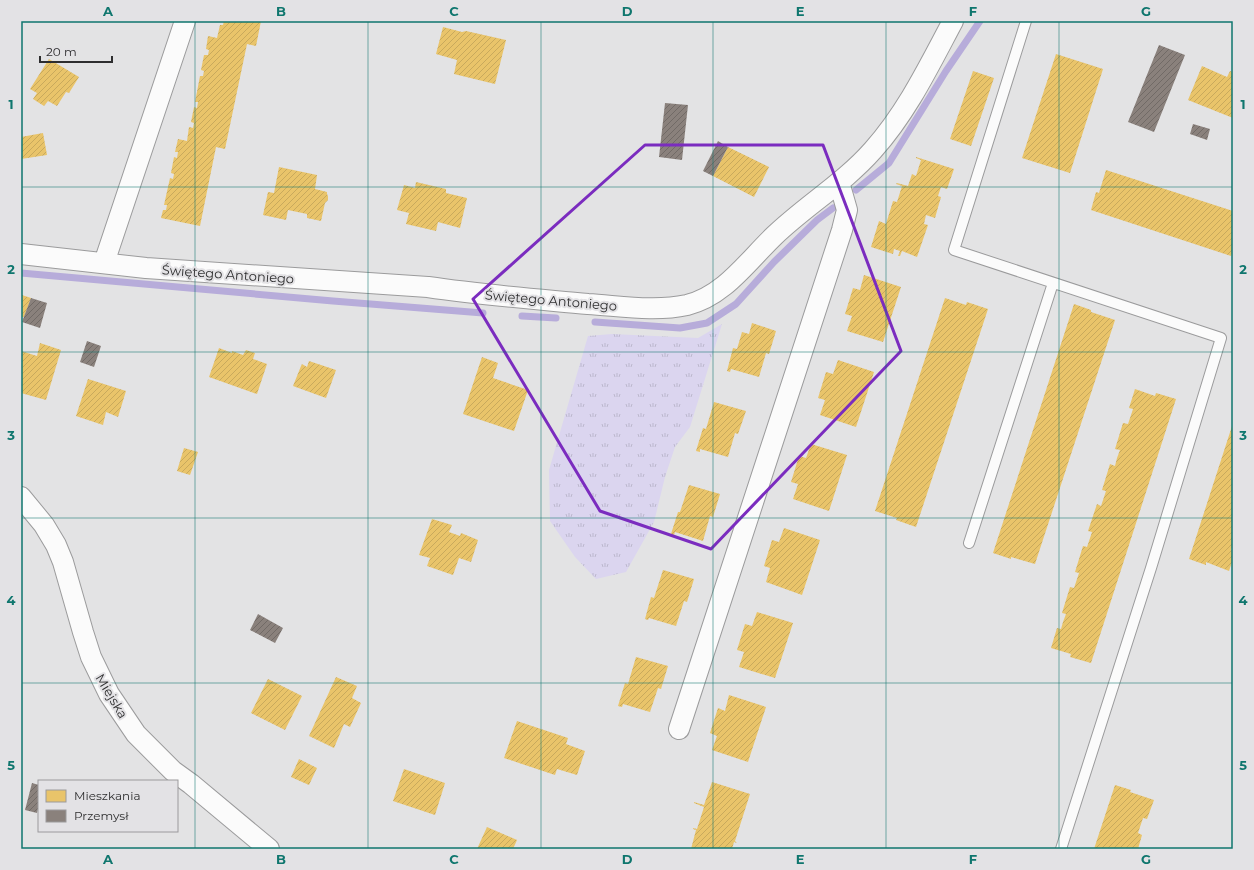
<svg xmlns="http://www.w3.org/2000/svg" width="1254" height="870" font-family="Montserrat,sans-serif">
<defs>
<pattern id="grass-tufts" width="24" height="20" patternUnits="userSpaceOnUse"><rect width="24" height="20" fill="#dbd5ef"/><path d="M3 7l-1-3M5 7V3M7 7l1-3M15 17l-1-3M17 17v-4M19 17l1-3" fill="none" stroke="#bcb7cd"/></pattern>
<pattern id="homes-hatch" width="6" height="6" patternUnits="userSpaceOnUse"><rect width="6" height="6" fill="#e9c46a"/><path d="M-1 1l2-2M0 6l6-6M5 7l2-2" fill="none" stroke="#c8a95c"/></pattern>
<pattern id="industry-hatch" width="6" height="6" patternUnits="userSpaceOnUse"><rect width="6" height="6" fill="#8a817c"/><path d="M-1 1l2-2M0 6l6-6M5 7l2-2" fill="none" stroke="#716a66"/></pattern>
</defs>
<rect width="100%" height="100%" fill="#e3e3e4"/>
<path fill="url(#grass-tufts)" d="M722,324L690,427L675,447L665,477L654,522L626,572L596,579L575,557L550,521L549,470L588,336L612,334L698,338Z"/>
<path fill="url(#homes-hatch)" d="M224,21H261L256,46L247,44L225,149L216,147L200,226L161,218L163,210H166L167,205H164L170,178L173,179L174,174L171,173L174,157L177,158L178,152H175L178,139L187,141L189,127L193,128L194,123L191,122L194,107L197,108L198,102H195L200,76H203L204,71L201,70L204,55H208L209,50L206,49L208,36L217,38L220,25H223Z
M443,27L462,32L466,31L506,40L495,84L454,74L457,60L436,54Z
M1056,54L1103,69L1070,173L1022,158Z
M49,59L79,77L69,93L66,92L57,106L48,101L44,106L33,99L37,93L30,89Z
M1202,66L1227,77L1230,71L1233,72V118L1188,100Z
M973,71L994,78L971,146L950,139Z
M43,133L47,155L21,159V137Z
M728,147L769,167L754,197L713,176Z
M916,157L954,169L947,189L941,187L938,196L941,197L935,218L926,215L924,224L928,225L917,257L902,251L900,256H898L900,251L894,249L893,254L871,247L879,221L886,224L893,201L897,202L902,186L896,184L897,183L908,186L912,174L916,176L921,160L916,158Z
M279,167L317,175L315,189L327,192V194L328,196V200L325,203L321,221L307,218V214L288,210L286,220L263,215L268,192L274,193Z
M1106,170L1233,211V251L1231,256L1091,210L1096,192L1099,193Z
M416,182L446,189V193L467,198L460,228L438,222L436,231L406,224L409,213L397,210L404,185L415,188Z
M864,275L901,287L883,342L847,331L852,316L845,314L853,288L860,290Z
M22,295L31,298L24,317H21Z
M945,298L966,305L967,302L988,309L916,527L896,520L897,518L875,511Z
M1074,304L1091,310V312L1115,320L1035,564L1011,557V559L993,553Z
M752,323L776,331L769,354L766,353L759,377L731,369L730,372L727,371L733,348L737,349L742,332L749,334Z
M40,343L61,350L46,400L21,393V351L37,356Z
M219,348L232,353V351L243,355L246,350L255,353L253,359L267,364L257,394L209,377Z
M482,357L498,363L493,378L528,390L514,431L463,414Z
M838,360L874,372L856,427L820,415L825,400L818,398L826,372L833,374Z
M309,361L336,370L326,398L293,386L301,366L302,364L307,367Z
M88,379L126,391L118,417L106,412L103,425L76,416Z
M1135,389L1155,396L1156,393L1176,399L1091,663L1070,657L1071,654L1051,648L1057,628L1061,629L1063,622L1066,614L1062,613L1070,587L1074,588L1079,573L1075,572L1083,546L1087,547L1092,532L1088,531L1097,504L1101,506L1106,491L1102,490L1110,464L1115,466L1117,458L1120,450L1115,449L1123,423L1128,424L1133,409L1129,408Z
M714,402L746,411L738,434L735,433L728,457L700,449V452L696,451L703,428L706,429Z
M1233,423V544L1231,550L1233,551V559L1229,571L1206,562V565L1189,559Z
M811,444L847,455L829,511L793,499L798,484L791,482L799,456L806,458Z
M184,448L198,452L190,475L177,471Z
M689,485L720,494L713,517L710,516L703,541L675,532L674,535L671,534L678,512H680Z
M432,519L452,525L449,532L460,536L461,533L478,540L471,562L459,558L453,575L427,566L430,558L419,555Z
M784,528L820,540L802,595L766,582L770,568L764,566L772,540L779,542Z
M663,570L694,579L687,602L684,601L676,626L649,618L648,620L645,619L651,597L654,598Z
M757,612L793,623L775,678L739,667L744,652L737,650L745,624L752,626Z
M636,657L668,666L661,689L658,688L650,712L623,704L622,707L618,706L625,683L628,684Z
M336,677L357,686L352,698L361,703L350,727L344,724L334,748L309,736Z
M268,679L302,696L285,730L251,713Z
M729,695L766,707L748,762L712,750L717,736L710,733L718,708L725,711Z
M517,721L568,738L566,744L585,751L577,775L557,769L555,775L504,758Z
M299,759L317,768L309,785L291,777Z
M404,769L445,783L435,815L393,801Z
M712,782L750,794L735,841L737,843L734,842L732,849H691L696,830L693,829V828L697,829L704,807L694,803V802L704,805Z
M1115,785L1131,790L1130,792L1154,800L1147,819L1143,818L1138,833L1142,835L1138,849H1094Z
M487,827L517,840L513,849H477Z"/>
<path fill="url(#industry-hatch)" d="M1159,45L1185,55L1154,132L1128,122Z
M665,103L688,105L682,160L659,157Z
M1193,124L1210,129L1207,140L1190,134Z
M718,141L728,147L713,176L703,171Z
M31,298L47,303L40,328L22,322Z
M87,341L101,346L94,367L80,362Z
M258,614L283,628L275,643L250,630Z
M32,783L39,785V805L37,813L25,810Z"/>
<g fill="none" stroke-linecap="round" stroke-linejoin="round">
<path stroke="#b7acda" stroke-width="7" d="M856,190L889,163L946,71L980,21
M21,273L333,301L483,313
M522,316L556,318
M595,322L680,328L707,323L736,304L774,262L817,220L833,208"/>
<g stroke="#9b9b9c" stroke-width="12">
<path id="service" d="M1026,21L954,250L1221,338L1151,568L1061,849
M969,543L1053,283"/>
</g>
<g stroke="#9b9b9c" stroke-width="22">
<path id="minor" d="M21,254L146,268L428,287C481,295 535,299 588,304C621,306 655,312 687,305C724,296 747,262 774,236C805,206 844,183 873,150C907,112 929,66 953,21
M104,263L185,21
M21,497L44,525L56,545L63,562L83,632L91,657L109,694L136,734L173,771L191,784L269,849
M679,729L842,230L847,210L839,182"/>
</g>
<use href="#service" stroke="#fbfbfb" stroke-width="10"/>
<use href="#minor" stroke="#fbfbfb" stroke-width="20"/>
</g>
<path fill="none" stroke="#7b2cbf" stroke-width="3" stroke-linejoin="round" d="M645,145H823L901,351L711,549L600,511L473,299Z"/>
<path fill="none" stroke="#0f766e" stroke-width="1" stroke-opacity="0.55" d="M195,21V849M368,21V849M541,21V849M713,21V849M886,21V849M1059,21V849M21,187H1233M21,352H1233M21,518H1233M21,683H1233"/>
<g text-anchor="middle" stroke-width="4" stroke-linejoin="round" paint-order="stroke">
<g font-size="13" fill="#2e2e2f" stroke="#e3e2e5">
<text transform="translate(228 274) rotate(4)" y="5">Świętego Antoniego</text>
<text transform="translate(551 300) rotate(5)" y="5">Świętego Antoniego</text>
<text transform="translate(112 696) rotate(59)" y="5">Miejska</text>
</g>
</g>
<rect width="1254" height="870" fill="none" stroke="#e3e2e5" stroke-width="44"/>
<rect x="38" y="780" width="140" height="52" fill="#e3e2e5" stroke="#9b9a9c"/>
<rect x="46" y="790" width="20" height="12" fill="#e9c46a" stroke="#9b9a9c"/>
<text x="74" y="800" font-size="12" fill="#2e2e2f">Mieszkania</text>
<rect x="46" y="810" width="20" height="12" fill="#8a817c" stroke="#9b9a9c"/>
<text x="74" y="820" font-size="12" fill="#2e2e2f">Przemysł</text>
<path d="M40 56v6h72v-6" fill="none" stroke="#2e2e2f" stroke-width="2"/>
<text x="46" y="56" font-size="12" fill="#2e2e2f" stroke="#e3e2e5" stroke-width="3" paint-order="stroke">20 m</text>
<rect x="22" y="22" width="1210" height="826" fill="none" stroke="#0f766e" stroke-width="1.5"/>
<g font-size="13" text-anchor="middle" font-weight="bold" fill="#0f766e">
<text x="108" y="16">A</text>
<text x="281" y="16">B</text>
<text x="454" y="16">C</text>
<text x="627" y="16">D</text>
<text x="800" y="16">E</text>
<text x="973" y="16">F</text>
<text x="1146" y="16">G</text>
<text x="11" y="109">1</text>
<text x="1243" y="109">1</text>
<text x="11" y="274">2</text>
<text x="1243" y="274">2</text>
<text x="11" y="440">3</text>
<text x="1243" y="440">3</text>
<text x="11" y="605">4</text>
<text x="1243" y="605">4</text>
<text x="11" y="770">5</text>
<text x="1243" y="770">5</text>
<text x="108" y="864">A</text>
<text x="281" y="864">B</text>
<text x="454" y="864">C</text>
<text x="627" y="864">D</text>
<text x="800" y="864">E</text>
<text x="973" y="864">F</text>
<text x="1146" y="864">G</text>
</g>
</svg>
